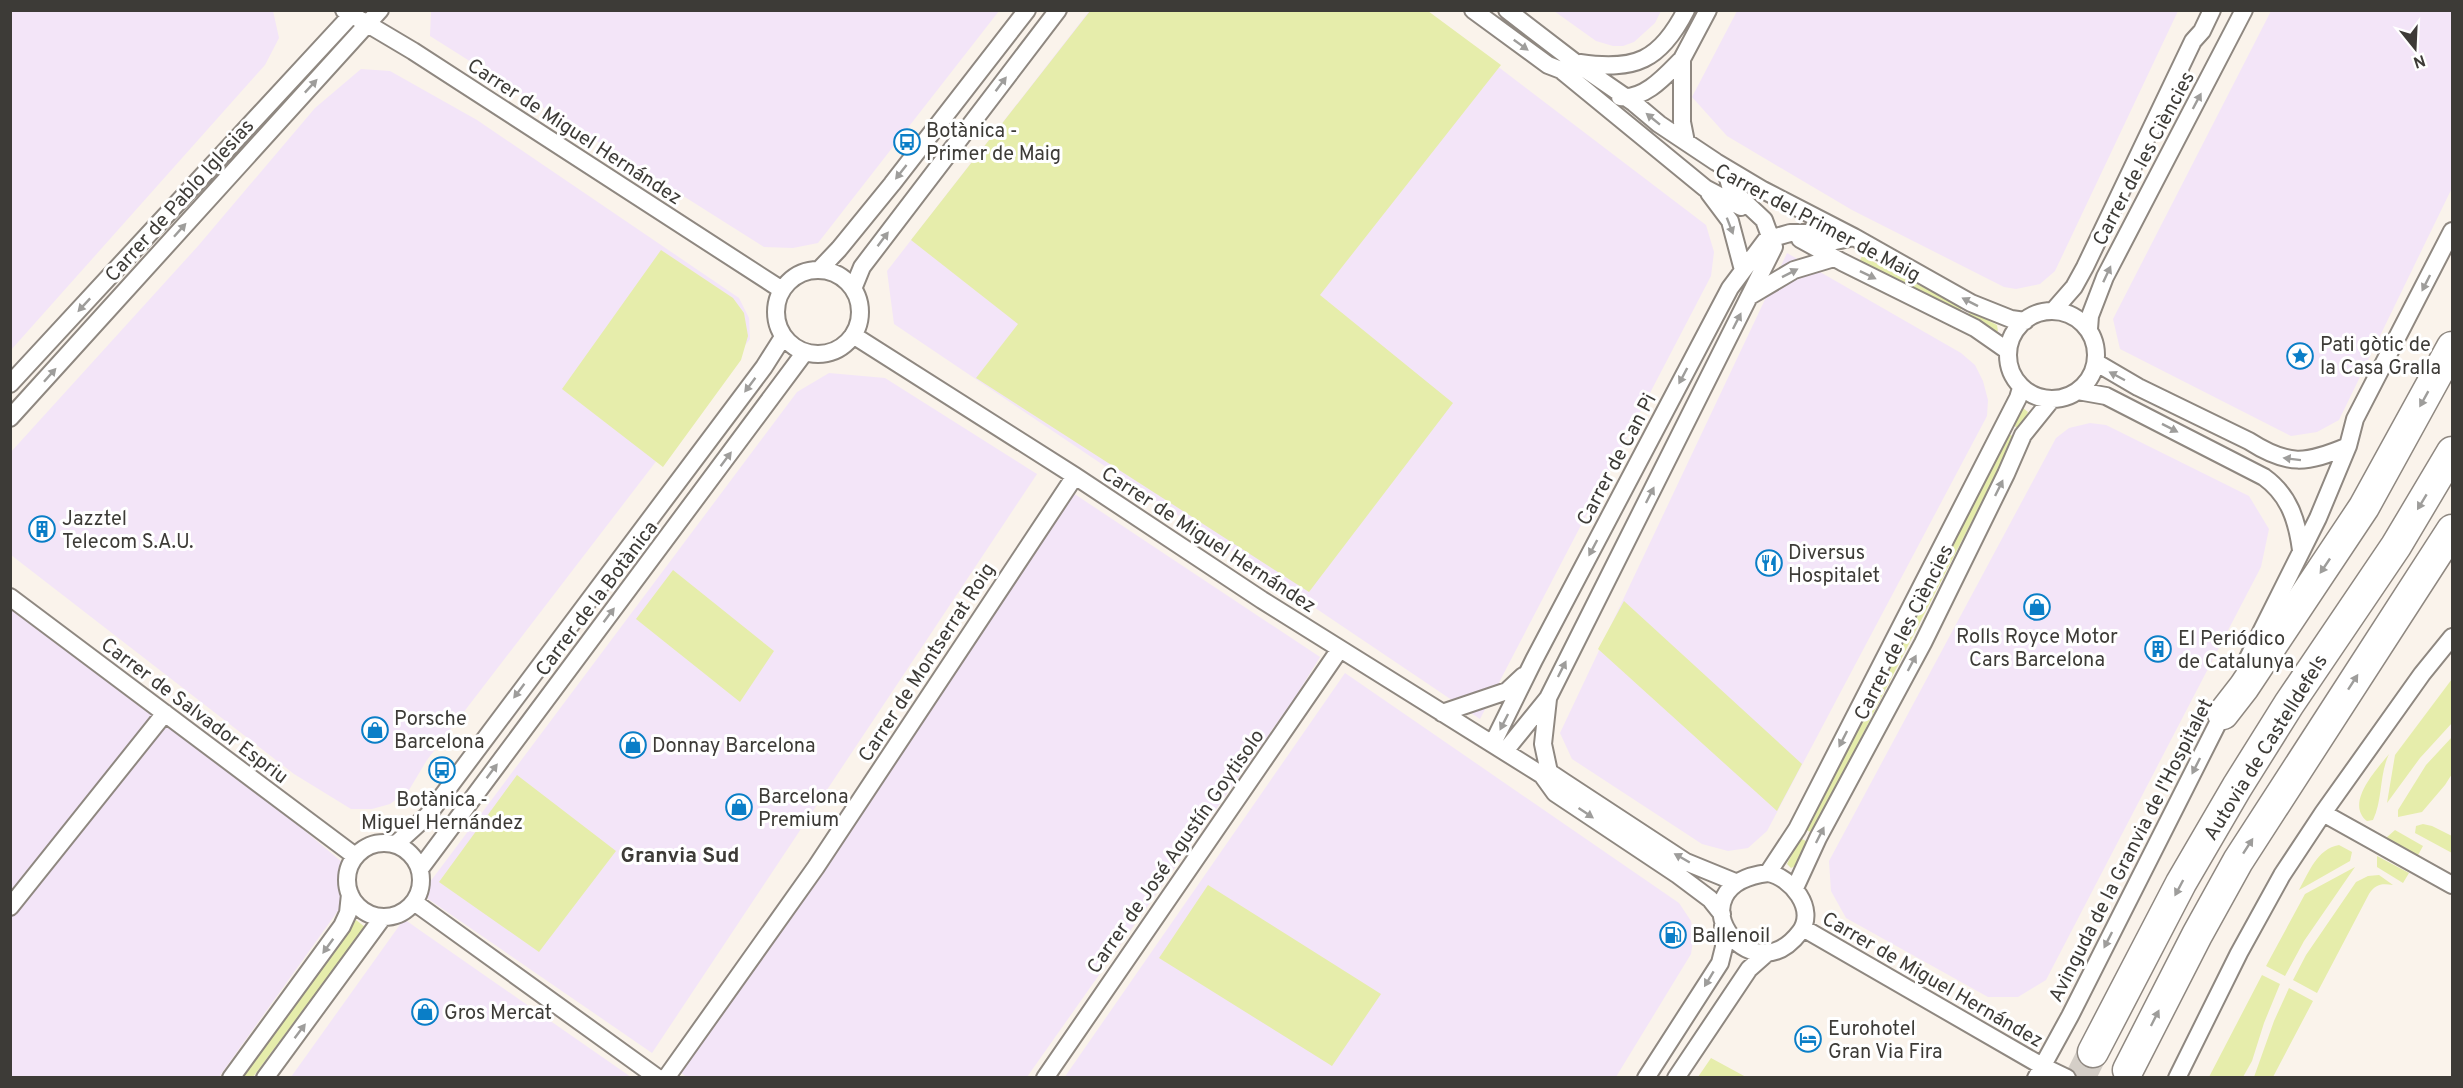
<svg xmlns="http://www.w3.org/2000/svg" width="2463" height="1088" font-family="Overpass,sans-serif">
<rect width="100%" height="100%" fill="#faf3eb"/>
<path fill="#f3e5f8" d="M11,10L273,11L279,38L265,65L11,350Z
M1090,10L1425,11L1706,225L1714,252L1711,276L1480,719L894,324L887,271Z
M431,11V10L999,11L818,243L793,248L764,247L430,36Z
M1554,11L1661,10V11L1655,23L1634,42L1623,46H1613L1596,41Z
M1737,11V10L2178,11L2055,271L2040,284L2016,289L2004,287L1852,210L1727,136L1692,97Z
M2271,11H2452V188L2339,420L2317,432L2291,436L2120,349L2113,319Z
M361,69L390,71L477,120L739,298L749,318L750,339L427,760L409,790L390,804L372,809H351L294,774L11,555L10,453L198,246L315,108Z
M1787,253L1961,353L1975,365L1983,381L1988,400L1987,416L1767,831L1748,848L1728,851L1702,844L1572,759L1560,733Z
M829,373L885,378L1037,474L652,1053L421,894L797,392Z
M2090,423L2106,425L2249,496L2269,529L2261,567L2046,980L2018,997H1988L1846,918L1831,891L1829,861L2056,438L2069,428Z
M1067,489L1320,657L1296,696L1027,1077L688,1078L677,1070Z
M10,602L165,713L349,868L350,894L219,1077H11Z
M1345,673L1679,903L1691,921L1694,935L1691,954L1616,1077L1064,1078Z
M404,919L421,931L631,1077H291Z"/>
<path fill="#e6edab" d="M1090,11H1428L1501,65L1320,295L1453,403L1309,592L976,378L1018,324L911,240Z
M661,250L733,298L744,313L748,336L741,360L663,467L562,389Z
M1862,256L1962,307L1958,315L1858,264Z
M1970,311L1997,325L1998,331L1994,333L1966,319Z
M2023,408L2028,412L2020,429L2012,425L2020,409Z
M2008,434L2015,437L1812,833L1805,829Z
M673,570L774,651L740,702L636,619Z
M1624,601L1802,764L1777,811L1598,649Z
M2452,679V723L2420,758L2387,803L2395,755Z
M2452,737V774L2445,785L2422,812L2398,817V810L2426,765Z
M2389,754C2379,775 2383,799 2373,820L2367,821C2344,803 2378,768 2389,754Z
M517,775L616,851L539,952L439,882Z
M2423,824L2432,826L2452,836V853L2415,833L2416,826Z
M2395,830L2423,846L2417,857L2385,839Z
M1800,838L1808,842L1795,866L1791,868L1787,864Z
M2339,845L2352,852L2350,861L2299,890C2309,872 2317,849 2339,845Z
M2377,856L2409,873L2403,883L2377,867Z
M2355,867L2304,941L2285,976L2266,966L2305,894Z
M2379,875L2393,885C2382,883 2375,884 2369,894L2317,993L2293,980L2306,955L2356,882L2368,876Z
M1208,885L1381,994L1332,1066L1159,958Z
M356,920L365,927L253,1077L238,1078Z
M2262,975L2280,984L2264,1023L2252,1061L2243,1077H2209Z
M2289,988L2313,1001L2273,1077H2254L2274,1021Z
M1711,1058L1746,1077H1698Z"/>
<g fill="none" stroke-linecap="round" stroke-linejoin="round">
<path stroke="#d4cec7" stroke-width="30" stroke-dasharray="30 15" stroke-linecap="butt" d="M2080,1078L2093,1052"/>
<g stroke="#8f8881" stroke-width="20">
<path id="street" d="M344,10L413,51L782,290
M1473,10L1548,65L1561,70L1705,188L1741,207
M1507,10L1576,63L1634,103L1659,124L1716,162L1763,190L1854,237L1971,303L2011,319L2025,321
M1580,63C1635,71 1660,61 1686,10
M1620,97C1645,100 1666,75 1682,59
M1686,142L1682,122V59L1708,10
M1709,193L1730,221L1743,270
M1800,239L1842,262L1975,328L2008,351
M776 312a42 42 0 1 1 84 0a42 42 0 1 1-84 0Z
M819,270L839,249L892,184L1027,10
M853,289L862,267L1058,10
M1750,296L1794,270L1834,258
M2008 355a44 44 0 1 1 88 0a44 44 0 1 1-88 0Z
M2053,311L2074,287L2085,267L2193,41L2202,31L2212,10
M2089,329L2090,316L2105,277L2244,10
M853,335L1075,476L1262,600L1542,775L1555,793L1678,875L1710,899L1722,914
M2097,363L2138,387L2249,441C2288,466 2306,464 2348,446
M10,384L356,10
M2078,391L2106,396L2264,477C2289,495 2297,520 2301,550
M10,418L380,10
M10,597L355,856
M2246,662L2318,518L2348,446L2355,419L2452,231
M1548,699L1543,744L1549,772
M1442,713L1507,691L1523,676
M1493,743L1534,660L1730,288L1766,240L1790,233H1810L1831,242L1854,237
M1505,751L1548,698L1774,247L1764,220L1731,189L1725,168
M1542,775L1549,772L1564,782L1686,862L1735,882
M2323,813L2452,885
M347 880a37 37 0 1 1 74 0a37 37 0 1 1-74 0Z
M396,844L428,815L764,367L783,337
M420,869L805,352
M1768,873L1797,829L2018,398L2021,388
M1768,873C1791,877 1817,909 1800,932C1749,999 1670,885 1768,873Z
M1795,888L1818,838L1923,643L2006,474L2023,435L2052,399
M414,902L658,1078
M10,907L165,713
M1803,928L2042,1066L2067,1078
M231,1078L342,926L348,913L350,894
M265,1078L383,917
M666,1078L816,867L1075,476
M1045,1078L1340,649
M1646,1078L1720,963L1724,947L1723,925
M1676,1078L1749,969L1767,953
M2036,1078L2070,1016L2226,707
M2177,1078L2239,953L2282,875L2323,813L2422,674L2452,637"/>
</g>
<g stroke="#8f8881" stroke-width="33">
<path id="highway" d="M2223,714L2244,687L2364,507L2452,347
M2093,1052L2181,883L2237,787L2289,704L2396,546L2452,452
M2128,1070L2197,935L2238,861L2452,530"/>
</g>
<use href="#street" stroke="#fff" stroke-width="16"/>
<use href="#highway" stroke="#fff" stroke-width="30"/>
</g>
<defs><path id="oneway-solid" d="M-6-.8H1V-3.2L6.5 0L1 3.2V.8H-6Z" transform="scale(1.5)"/></defs>
<g fill="#9e9d9b">
<use href="#oneway-solid" transform="translate(1521 45) rotate(36)"/>
<use href="#oneway-solid" transform="translate(1001 84) rotate(-53)"/>
<use href="#oneway-solid" transform="translate(311 86) rotate(-47)"/>
<use href="#oneway-solid" transform="translate(2197 101) rotate(-62)"/>
<use href="#oneway-solid" transform="translate(1653 119) rotate(-141)"/>
<use href="#oneway-solid" transform="translate(901 172) rotate(128)"/>
<use href="#oneway-solid" transform="translate(1730 226) rotate(69)"/>
<use href="#oneway-solid" transform="translate(180 230) rotate(-48)"/>
<use href="#oneway-solid" transform="translate(883 239) rotate(-53)"/>
<use href="#oneway-solid" transform="translate(1790 273) rotate(-27)"/>
<use href="#oneway-solid" transform="translate(2107 274) rotate(-65)"/>
<use href="#oneway-solid" transform="translate(1868 275) rotate(26)"/>
<use href="#oneway-solid" transform="translate(2426 283) rotate(117)"/>
<use href="#oneway-solid" transform="translate(1970 302) rotate(-153)"/>
<use href="#oneway-solid" transform="translate(84 305) rotate(133)"/>
<use href="#oneway-solid" transform="translate(1737 321) rotate(-63)"/>
<use href="#oneway-solid" transform="translate(50 375) rotate(-48)"/>
<use href="#oneway-solid" transform="translate(1683 376) rotate(118)"/>
<use href="#oneway-solid" transform="translate(2117 376) rotate(-152)"/>
<use href="#oneway-solid" transform="translate(750 385) rotate(127)"/>
<use href="#oneway-solid" transform="translate(2424 399) rotate(119)"/>
<use href="#oneway-solid" transform="translate(2170 428) rotate(27)"/>
<use href="#oneway-solid" transform="translate(726 459) rotate(-53)"/>
<use href="#oneway-solid" transform="translate(2292 459) rotate(-173)"/>
<use href="#oneway-solid" transform="translate(1999 488) rotate(-64)"/>
<use href="#oneway-solid" transform="translate(1650 495) rotate(-63)"/>
<use href="#oneway-solid" transform="translate(2422 502) rotate(121)"/>
<use href="#oneway-solid" transform="translate(1593 548) rotate(118)"/>
<use href="#oneway-solid" transform="translate(2325 566) rotate(124)"/>
<use href="#oneway-solid" transform="translate(609 615) rotate(-53)"/>
<use href="#oneway-solid" transform="translate(1912 663) rotate(-62)"/>
<use href="#oneway-solid" transform="translate(1562 669) rotate(-63)"/>
<use href="#oneway-solid" transform="translate(2353 682) rotate(-57)"/>
<use href="#oneway-solid" transform="translate(519 691) rotate(127)"/>
<use href="#oneway-solid" transform="translate(1504 722) rotate(117)"/>
<use href="#oneway-solid" transform="translate(1843 739) rotate(117)"/>
<use href="#oneway-solid" transform="translate(2196 766) rotate(117)"/>
<use href="#oneway-solid" transform="translate(492 771) rotate(-53)"/>
<use href="#oneway-solid" transform="translate(1586 813) rotate(34)"/>
<use href="#oneway-solid" transform="translate(1820 835) rotate(-63)"/>
<use href="#oneway-solid" transform="translate(2248 846) rotate(-57)"/>
<use href="#oneway-solid" transform="translate(1682 858) rotate(-150)"/>
<use href="#oneway-solid" transform="translate(2179 888) rotate(118)"/>
<use href="#oneway-solid" transform="translate(2108 940) rotate(117)"/>
<use href="#oneway-solid" transform="translate(328 946) rotate(126)"/>
<use href="#oneway-solid" transform="translate(1709 979) rotate(121)"/>
<use href="#oneway-solid" transform="translate(2155 1018) rotate(-63)"/>
<use href="#oneway-solid" transform="translate(300 1031) rotate(-53)"/>
</g>
<defs>
<g id="bus-ring" transform="scale(1.35)"><circle r="9.5" fill="#fff" stroke="#0a7ec7" stroke-width="1.5"/><path d="M-5-6H5V4H4V6H2V4H-2V6H-4V4H-5ZM-3.5-4V0h7V-4ZM-3.5 1.2v1.5H-2V1.2ZM2 1.2v1.5H3.5V1.2Z" fill="#0a7ec7"/></g>
<g id="sight-ring" transform="scale(1.35)"><circle r="9.5" fill="#fff" stroke="#0a7ec7" stroke-width="1.5"/><path d="M0-6L1.8-2.2L6-1.7L2.9 1.2L3.7 5.4L0 3.3L-3.7 5.4L-2.9 1.2L-6-1.7L-1.8-2.2Z" fill="#0a7ec7"/></g>
<g id="building-ring" transform="scale(1.35)"><circle r="9.5" fill="#fff" stroke="#0a7ec7" stroke-width="1.5"/><path d="M-4-6H4V6H1V3H-1V6H-4ZM-2.5-4.3h1.7v1.8h-1.7ZM.8-4.3h1.7v1.8H.8ZM-2.5-1h1.7V.8h-1.7ZM.8-1h1.7V.8H.8Z" fill="#0a7ec7"/></g>
<g id="restaurant-ring" transform="scale(1.35)"><circle r="9.5" fill="#fff" stroke="#0a7ec7" stroke-width="1.5"/><path d="M-5-6h1v4h1v-4h1v4h1v-4h1v5L-1.5 .5V6h-2V.5L-5-1ZM5-6V6H3V1.5H1.5Q1.5-4 5-6Z" fill="#0a7ec7"/></g>
<g id="shop-ring" transform="scale(1.35)"><circle r="9.5" fill="#fff" stroke="#0a7ec7" stroke-width="1.5"/><path d="M-5-2.5h2.3a2.7 3.5 0 0 1 5.4 0H5L5.5 6h-11ZM-1.5-2.5h3a1.5 2.3 0 0 0-3 0Z" fill="#0a7ec7"/></g>
<g id="fuel-ring" transform="scale(1.35)"><circle r="9.5" fill="#fff" stroke="#0a7ec7" stroke-width="1.5"/><path d="M-5.5-6h7V0h2V4h1.3V-2.5L3-4.5l.8-.8L6-3V5H2.5V1h-1V6h-7ZM-4.2-4.7v3.2H.2V-4.7Z" fill="#0a7ec7"/></g>
<g id="hotel-ring" transform="scale(1.35)"><circle r="9.5" fill="#fff" stroke="#0a7ec7" stroke-width="1.5"/><path d="M-6-4.5h1.5V1H6V5H4.5V3h-9V5H-6ZM-4 0a1.8 1.8 0 1 1 3.6 0ZM.5 0V-2.5h3Q6-2.5 6 0Z" fill="#0a7ec7"/></g>
</defs>
<g fill-rule="evenodd">
<use href="#bus-ring" x="907" y="142"/>
<use href="#sight-ring" x="2300" y="356"/>
<use href="#building-ring" x="42" y="529"/>
<use href="#restaurant-ring" x="1769" y="563"/>
<use href="#shop-ring" x="2037" y="607"/>
<use href="#building-ring" x="2158" y="649"/>
<use href="#shop-ring" x="375" y="730"/>
<use href="#shop-ring" x="633" y="745"/>
<use href="#bus-ring" x="442" y="770"/>
<use href="#shop-ring" x="739" y="807"/>
<use href="#fuel-ring" x="1673" y="935"/>
<use href="#shop-ring" x="425" y="1012"/>
<use href="#hotel-ring" x="1808" y="1039"/>
</g>
<g text-anchor="middle" stroke-width="6" stroke-linejoin="round" paint-order="stroke">
<g font-size="20" fill="#3d3b37" stroke="#fff" text-anchor="start">
<text x="926" y="137">Botànica -<tspan x="926" dy="23">Primer de Maig</tspan></text>
<text x="2320" y="351">Pati gòtic de<tspan x="2320" dy="23">la Casa Gralla</tspan></text>
<text x="62" y="525">Jazztel<tspan x="62" dy="23">Telecom S.A.U.</tspan></text>
<text x="1788" y="559">Diversus<tspan x="1788" dy="23">Hospitalet</tspan></text>
<text x="2037" y="643" text-anchor="middle">Rolls Royce Motor<tspan x="2037" dy="23">Cars Barcelona</tspan></text>
<text x="2178" y="645">El Periódico<tspan x="2178" dy="23">de Catalunya</tspan></text>
<text x="394" y="725">Porsche<tspan x="394" dy="23">Barcelona</tspan></text>
<text x="652" y="752">Donnay Barcelona</text>
<text x="758" y="803">Barcelona<tspan x="758" dy="23">Premium</tspan></text>
<text x="442" y="806" text-anchor="middle">Botànica -<tspan x="442" dy="23">Miguel Hernández</tspan></text>
<text x="1692" y="942">Ballenoil</text>
<text x="444" y="1019">Gros Mercat</text>
<text x="1828" y="1035">Eurohotel<tspan x="1828" dy="23">Gran Via Fira</tspan></text>
</g>
<g font-size="20" fill="#3d3b37" stroke="#fff">
<text transform="translate(575 131) rotate(33)" y="7">Carrer de Miguel Hernández</text>
<text transform="translate(2143 158) rotate(-62)" y="7">Carrer de les Ciències</text>
<text transform="translate(179 200) rotate(-48)" y="7">Carrer de Pablo Iglesias</text>
<text transform="translate(1818 222) rotate(28)" y="7">Carrer del Primer de Maig</text>
<text transform="translate(1616 459) rotate(-62)" y="7">Carrer de Can Pi</text>
<text transform="translate(1209 539) rotate(33)" y="7">Carrer de Miguel Hernández</text>
<text transform="translate(596 598) rotate(-53)" y="7">Carrer de la Botànica</text>
<text transform="translate(1903 632) rotate(-63)" y="7">Carrer de les Ciències</text>
<text transform="translate(926 662) rotate(-57)" y="7">Carrer de Montserrat Roig</text>
<text transform="translate(195 710) rotate(37)" y="7">Carrer de Salvador Espriu</text>
<text transform="translate(2265 747) rotate(-58)" y="7">Autovia de Castelldefels</text>
<text transform="translate(2130 850) rotate(-63)" y="7">Avinguda de la Granvia de l'Hospitalet</text>
<text transform="translate(1175 851) rotate(-55)" y="7">Carrer de José Agustín Goytisolo</text>
<text transform="translate(1933 979) rotate(30)" y="7">Carrer de Miguel Hernández</text>
</g>
<g font-size="21" font-weight="bold" fill="#3d3b37" stroke="#fff">
<text x="680" y="862">Granvia Sud</text>
</g>
</g>
<rect width="2463" height="1088" fill="none" stroke="#3d3b37" stroke-width="24"/>
<g transform="translate(2415 48) rotate(162)" stroke="#ffffff" stroke-width="4.5" paint-order="stroke">
<path d="M0-4.5L10 22L0 15L-10 22Z" fill="#3d3b37"/>
<text y="-9" font-size="16" font-weight="bold" text-anchor="middle" fill="#3d3b37">N</text>
</g>
</svg>
